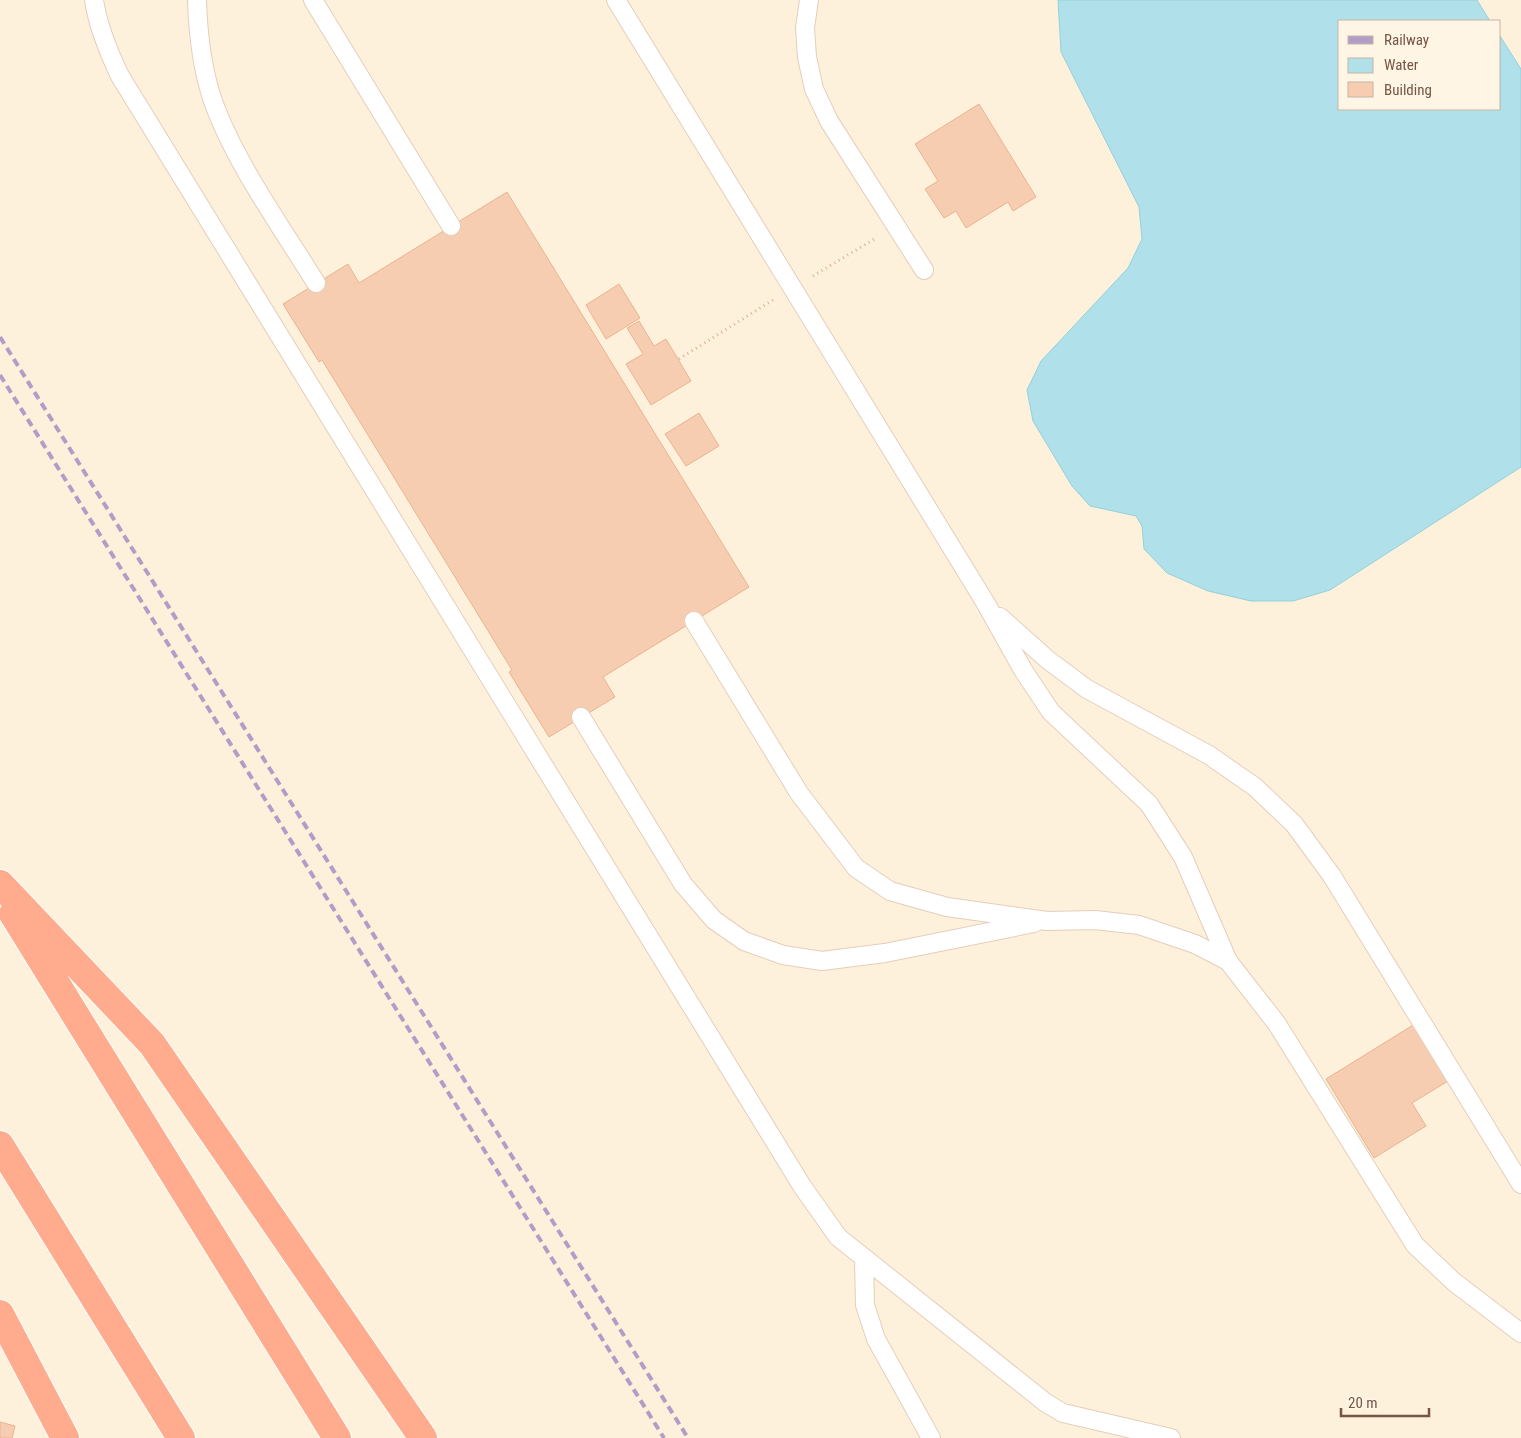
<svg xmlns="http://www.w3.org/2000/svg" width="1521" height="1438" font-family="'Roboto Condensed',sans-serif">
<rect width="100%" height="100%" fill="#fef1dc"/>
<path fill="#b0e0e9" stroke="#95d0db" d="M1058,0H1477L1490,21H1340V109H1500V36L1521,69V467L1330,590L1293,601H1251L1208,591L1167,573L1144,549L1142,526L1136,516L1090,506L1072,486L1033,421L1027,390L1041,361L1128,268L1142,239L1139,207L1061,52Z"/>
<path fill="#f6cdb1" stroke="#eab390" d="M979,104L1036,197L1013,211L1008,202L966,228L956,211L944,218L925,189L938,181L915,144Z
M507,192L749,587L603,677L615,697L549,737L509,672L512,670L322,360L319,362L283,304L348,264L359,283Z
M619,284L640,318L606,339L586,305Z
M639,321L654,346L666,339L691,381L651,405L626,364L643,354L627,328Z
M699,413L719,446L686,466L665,434Z
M1418,1022L1453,1078L1412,1103L1426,1126L1374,1158L1326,1079Z
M0,1422L15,1426L12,1438H0Z"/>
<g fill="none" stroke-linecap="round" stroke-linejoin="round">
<g stroke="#e4cebb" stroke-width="20">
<path id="service" d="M94,0C98,27 108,51 120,76L802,1186L838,1237L1046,1403L1063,1413L1171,1438
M197,0C198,34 202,69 213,101C234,161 282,228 316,283
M313,0L451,226
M616,0L985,602L1023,670L1051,712L1149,804L1183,857L1228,961
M809,0L805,28L807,57L814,89L829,121L924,270
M1000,617L1048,660L1087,689L1209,755L1255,787L1294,824L1332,876L1521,1184
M694,621L799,793L856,868L890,891L947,907L1047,921L1095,920L1139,925L1195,944L1228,961L1277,1024L1415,1245L1454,1282L1521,1333
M581,717L683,884L714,920L744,941L783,955L822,961L885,953L1034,923
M864,1259L865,1305L876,1339L931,1438"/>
</g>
<g stroke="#fff" stroke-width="30">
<path id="motorway" d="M0,884L152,1044L423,1438
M13,914L337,1438
M0,1145L181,1438
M0,1314L65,1438"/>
</g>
<path stroke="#dab095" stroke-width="3" stroke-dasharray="1 4" stroke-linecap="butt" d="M813,276L876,238
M679,359L773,300"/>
<use href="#service" stroke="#fff" stroke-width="18"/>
<use href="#motorway" stroke="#ffab8d" stroke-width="28"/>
<path stroke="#b39cc7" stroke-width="4" stroke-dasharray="8 5" stroke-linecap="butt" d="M0,337L688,1438
M0,375L664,1438"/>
</g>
<rect x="1338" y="20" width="162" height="90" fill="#fff5e5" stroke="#c8b5a4"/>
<rect x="1348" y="36" width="25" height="8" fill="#b39cc7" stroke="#c8b5a4"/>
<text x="1384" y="45" font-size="15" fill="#755543">Railway</text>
<rect x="1348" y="58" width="25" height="15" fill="#b0e0e9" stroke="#c8b5a4"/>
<text x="1384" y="70" font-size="15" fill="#755543">Water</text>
<rect x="1348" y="82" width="25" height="15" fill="#f6cdb1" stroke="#c8b5a4"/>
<text x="1384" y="95" font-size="15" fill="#755543">Building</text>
<path d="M1341 1408v8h88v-8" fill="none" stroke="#755543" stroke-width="2.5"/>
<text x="1348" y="1408" font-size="15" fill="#755543" stroke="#fff5e5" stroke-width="4" paint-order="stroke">20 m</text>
</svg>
